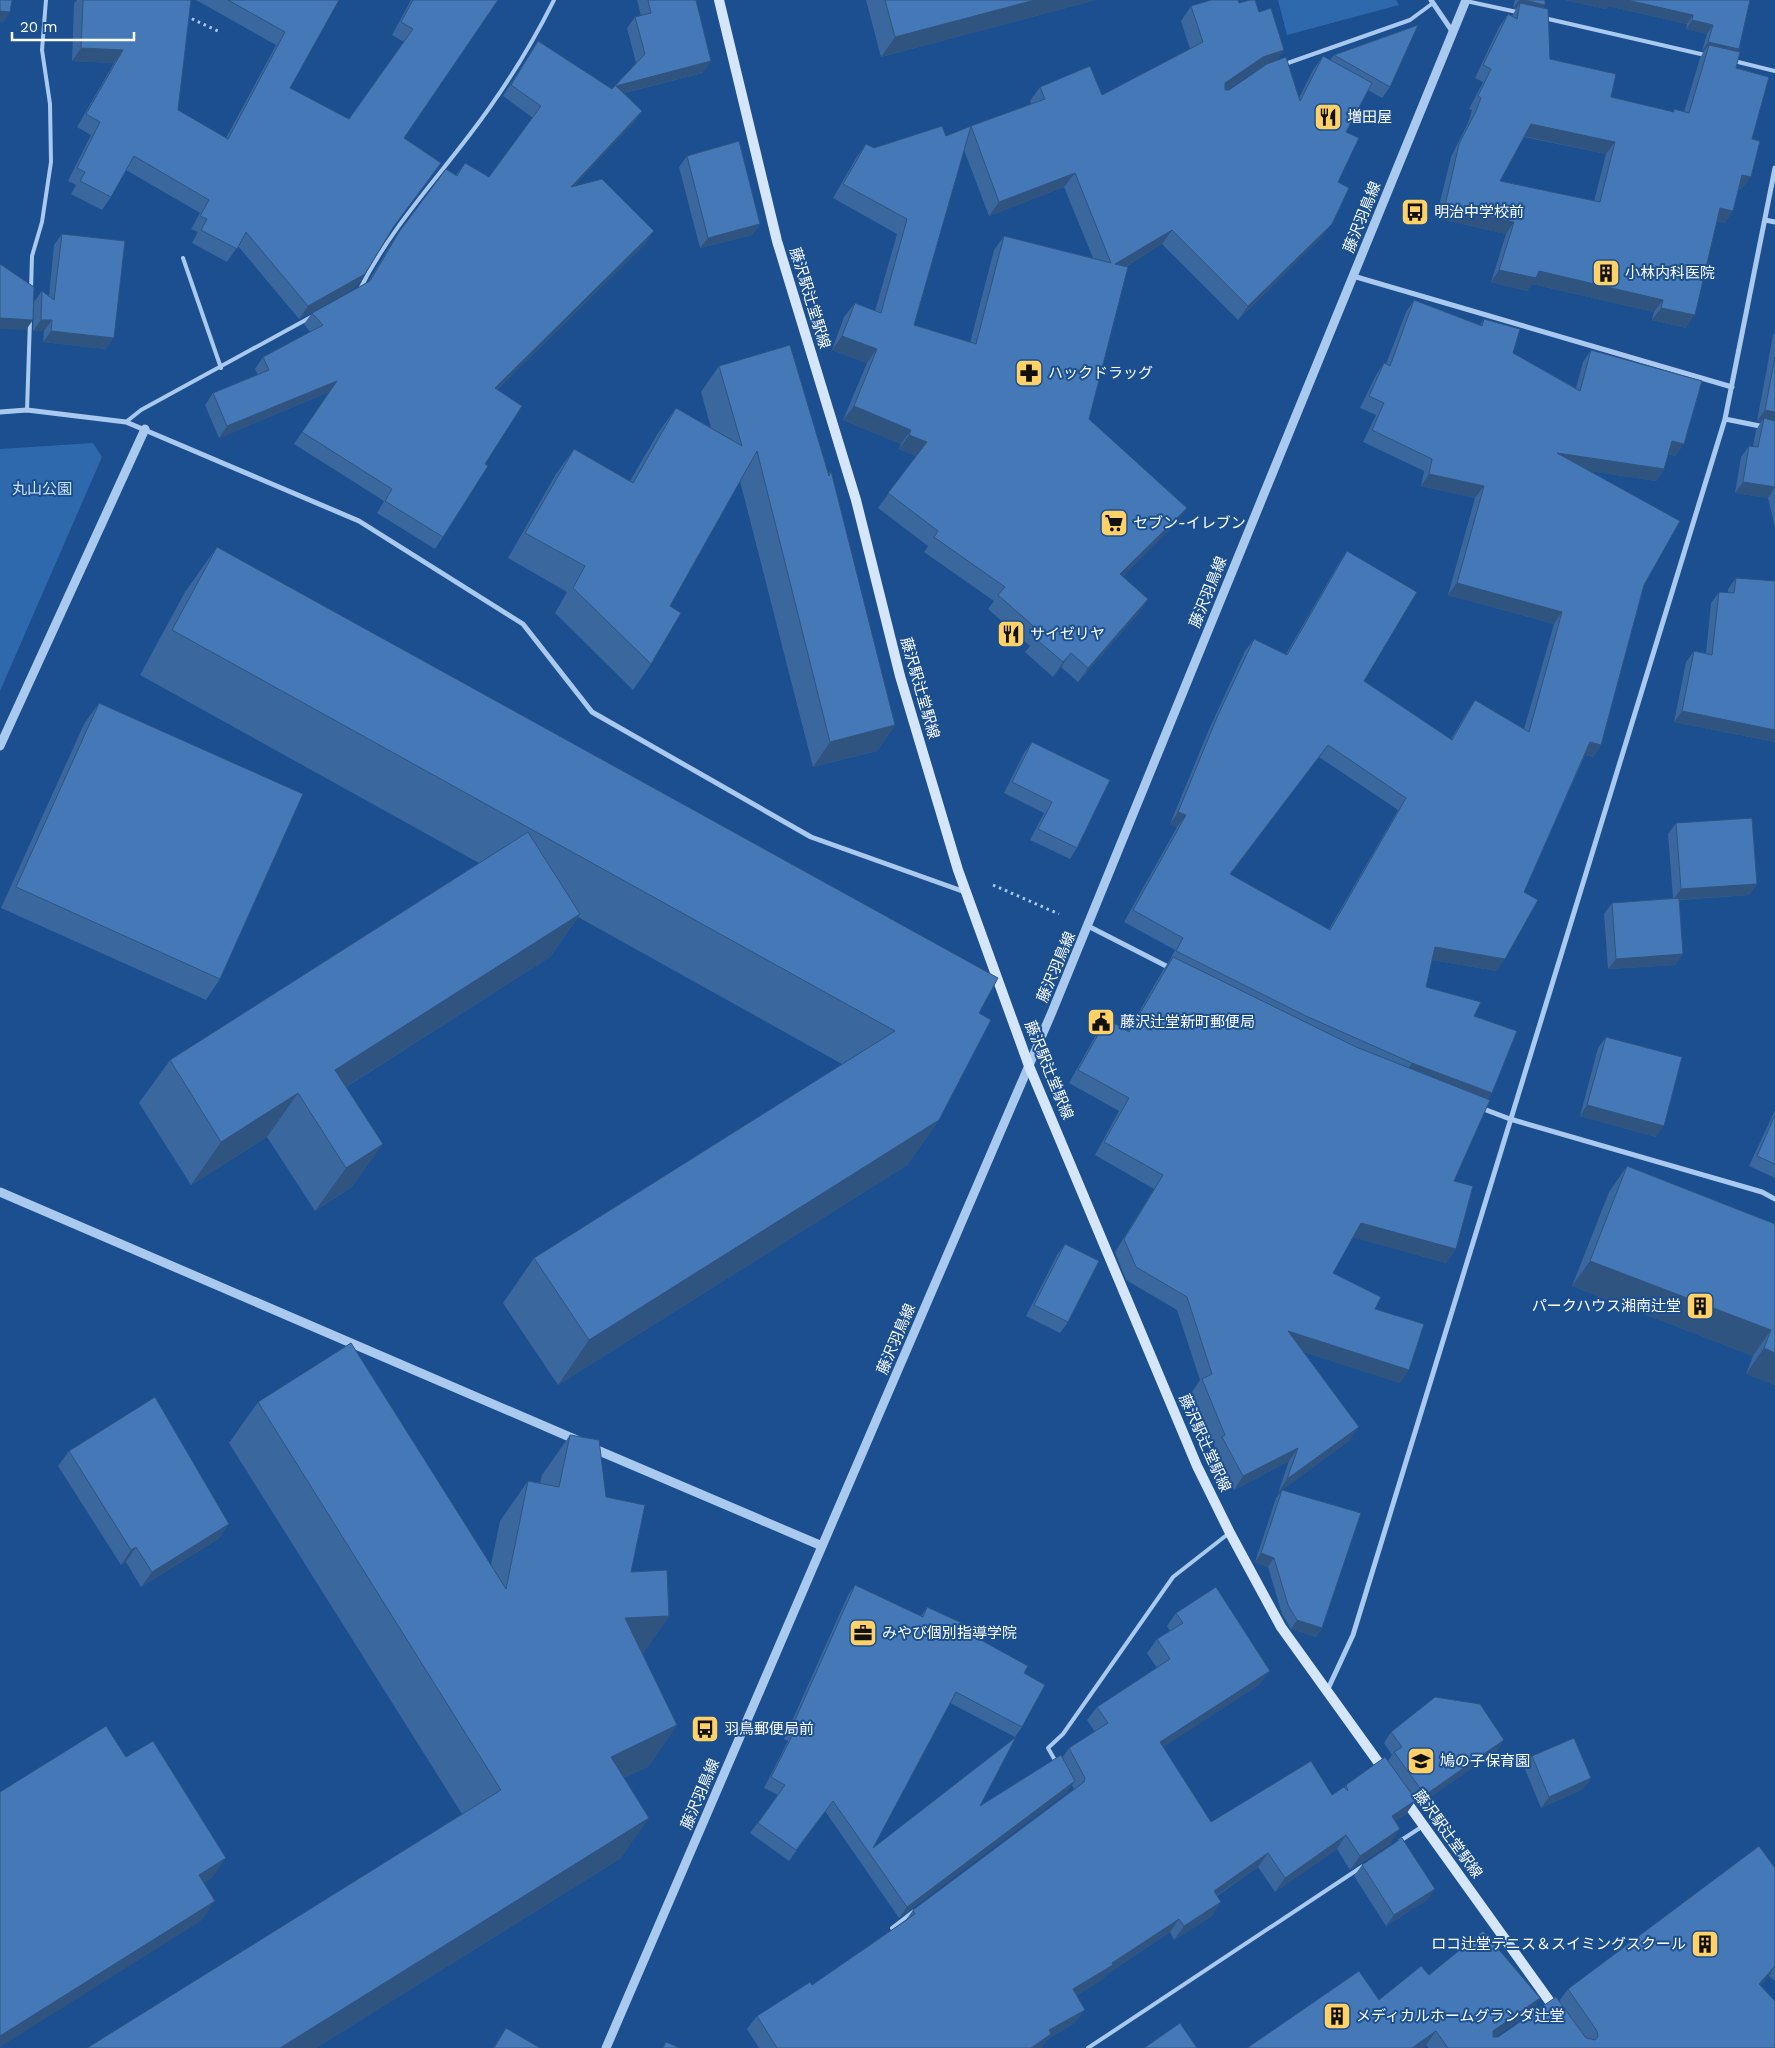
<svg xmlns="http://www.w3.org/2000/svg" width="1775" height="2048" font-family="'Work Sans','Noto Sans JP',sans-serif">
<rect width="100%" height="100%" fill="#1b4f8f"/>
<path fill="#2e69ad" d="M1278,0H1396L1399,5L1287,35Z
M93,443L102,457L0,691V449Z"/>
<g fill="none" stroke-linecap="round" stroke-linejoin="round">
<path stroke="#a9c9ee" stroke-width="3" stroke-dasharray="2.5 4" stroke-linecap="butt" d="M186,16L220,32
M993,885L1059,914"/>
<path stroke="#a9c9ee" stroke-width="4" d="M1466,1L1517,12
M1544,18L1705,55
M1734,61L1775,71
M1285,64L1410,20L1433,3
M183,258L221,368
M360,289C394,221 447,169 490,107C514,73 535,38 554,0
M31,290L32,256L42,222L51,162L50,104L42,50L46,0
M27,410L30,320
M126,422L141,410L311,317
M1056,1762L1048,1748L1063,1734L1173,1577L1228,1534
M1400,1841L1423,1826
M892,1928L914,1911
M1088,2048L1363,1866"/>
<path stroke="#a9c9ee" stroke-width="5" d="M1431,0L1452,31
M1765,220L1775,222
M1353,276L1732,387
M0,412L27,410L126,422L359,521L523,624L592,712L811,837L965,892
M1725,419L1775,429
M1088,926L1172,969
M1481,1108L1510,1119L1762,1192L1775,1199
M1327,1691L1353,1635L1725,419L1775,168"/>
<path stroke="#a9c9ee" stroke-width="9" d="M0,746L145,429
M0,1192L579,1441
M590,1447L822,1546
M606,2048L1052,1012L1466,0"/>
<path stroke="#d6e6fa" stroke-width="10" d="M719,0L777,241L856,500L900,676L958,870L1029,1066L1197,1466L1230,1533L1281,1627L1386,1773
M1403,1797L1558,2013"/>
</g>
<path fill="#3a679d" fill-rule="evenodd" d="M77,0H191L178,110L226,138L276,45L196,0H339L290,88L349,119L404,42L392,35L411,0H498L404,138L432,176L391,230L365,274L356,287L299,319L238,246L227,262L192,243L198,232L191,229L200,213L126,170L111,197L102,210L71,194L76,185L68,181L91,135L77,127L114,63L72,61L74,4Z
M637,0H696L703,73L624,93L642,111L634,122L574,186L646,243L497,390L485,464L443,537L435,549L377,513L384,501L294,444L329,392L219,438L205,405L213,393L258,375L255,369L263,357L310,332L304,324L312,313L368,282L391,244L399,232L456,175L465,163L489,177L533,118L503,96L538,41L612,89L636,63L627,28L635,17L641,16Z
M866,0H1096L881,57Z
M1515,0H1545V5L1543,8L1550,59L1611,97L1673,112L1674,109L1684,112L1700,58L1704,51H1702L1707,34L1686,29L1687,24L1608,6L1606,9L1565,0H1750L1739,49L1737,52L1736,68L1752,139L1742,189H1739L1725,223L1717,221L1686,328L1652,320L1654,312L1532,284L1527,291L1491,282L1506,234L1436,218L1451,157L1468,123L1472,110L1469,109L1483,82L1475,78L1499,27L1508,14L1512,16L1516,9L1513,8ZM1524,137L1606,154L1594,201L1500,181Z
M1239,3L1259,12L1284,50L1276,61L1299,98L1313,70L1323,56L1330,60L1334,55L1390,87L1382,98L1368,90L1346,132L1338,182L1321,238L1238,320L1162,244L1125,267L1089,419L1177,522L1122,577L1148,599L1138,614L1078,682L1061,667L1053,677L1025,652L1030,646L988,609L994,601L924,552L928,546L878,508L916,456L899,449L901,444L843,420L867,363L832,350L844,317L855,303L875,311L897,234L833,198L856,158L866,144L874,148L946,136L1031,104L1030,101L1040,87L1102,95L1190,49L1181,21L1191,6ZM1258,70L1229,90H1227L1253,72ZM964,150L989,216L1064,187L1093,258L1004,236L994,250L970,343L914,325Z
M687,156L760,224L752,235L700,248L679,167Z
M62,234L106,349L43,342L44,331H33L34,302L42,291L49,296L54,245Z
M1414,300L1480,325L1484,319L1513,353L1576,388L1583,362L1591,350L1676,456L1668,454L1664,469L1656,481L1590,471L1644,585L1601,745L1593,757L1585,755L1524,892L1497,971L1432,960L1426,987L1474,1016L1492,1093L1488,1099L1454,1181L1456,1249L1446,1263L1353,1237L1333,1273L1375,1309L1400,1383L1304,1352L1350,1440L1282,1490L1322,1628L1316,1637L1291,1629L1282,1614L1268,1567L1255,1562L1276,1498L1282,1490L1278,1493L1289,1461L1234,1490L1213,1450L1215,1447L1192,1392L1200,1380L1177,1310L1126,1280L1115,1252L1154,1189L1095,1155L1119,1111L1069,1083L1097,1033L1107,1019L1128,1031L1163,970L1168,963L1175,950L1124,922L1177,827L1170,824L1210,727L1245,651L1254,639L1286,654L1339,563L1347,551L1364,681L1451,739L1467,712L1475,700L1524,729L1554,624L1448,595L1475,498L1421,486L1424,471L1363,442L1376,415L1360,408L1376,375L1384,363L1386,364L1406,312ZM1319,757L1398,810L1329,929L1230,874Z
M1775,333V527L1768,498L1735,493L1741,457L1749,446H1753L1756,430L1761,422L1757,421L1773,335Z
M719,366L828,474L831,471L895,725L877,751L813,767L740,481L670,606L651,664L633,690L555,613L567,592L508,558L556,474L574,449L630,481L658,433L676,408L711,428L701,392Z
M217,547L979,1013L939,1120L907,1165L558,1385L503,1303L534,1258L842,1064L578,917L550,957L346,1087L352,1187L315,1211L267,1137L191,1185L139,1103L170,1060L479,863L140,675L185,592Z
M1736,578L1775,581V742L1674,722L1686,662L1694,651L1706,653L1711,603L1719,592L1728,593V589Z
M99,703L220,979L206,1000L1,908L84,724Z
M1032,742L1077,848L1070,859L1030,840L1044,813L1004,793L1024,753Z
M1676,823L1757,884L1749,895L1679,900L1675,965L1608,969L1604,914L1612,903L1673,898L1668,834Z
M1606,1037L1656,1137L1580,1116L1598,1048Z
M1775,1110V1178L1749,1166Z
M1627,1166L1775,1224V1385L1746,1374L1753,1356L1572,1286L1609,1192Z
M1065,1244L1068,1322L1060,1333L1026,1316L1057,1255Z
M258,1402L491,1565L500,1521L528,1481L540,1483L542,1475L570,1435L606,1497L631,1572L669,1616L642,1654L677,1725L649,1766L624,1778L621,1858L316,2048H87L462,1814L229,1443Z
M69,1451L229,1524L218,1539L141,1587L126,1562L121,1565L58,1466Z
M855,1585L921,1616L927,1607L970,1634L1024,1673L1022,1727L1015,1737L950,1703L873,1848L980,1806L1062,1758L1069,1748L1095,1732L1087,1720L1097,1707L1157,1668L1147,1653L1157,1639L1170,1631L1167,1626L1176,1613L1260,1684L1163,1747L1211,1822L1332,1795L1345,1787L1346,1785L1388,1761L1392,1755L1384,1743L1391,1732L1497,1751L1417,1806L1414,1802L1406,1814L1395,1821L1391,1843L1350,1870L1337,1849L1275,1892L1258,1867L1217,1896L1212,1916L1174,1940L1170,1932L1107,1974L1103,1979L1077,1995L1075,2023L1048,2039L1041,2048H759L747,2029L757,2016L812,1985L906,1920L913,1910L1074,1789L1072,1785L1067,1792L899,1918L825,1811L789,1861L750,1833L778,1795L764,1788L788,1741L784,1739L848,1595Z
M1532,1756L1591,1778L1583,1789L1541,1808L1524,1767Z
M1362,1865L1435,1889L1427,1900L1386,1926L1354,1876Z
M1775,1868V1981L1769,1976L1761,1985L1775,2048H1429L1426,2045L1422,2048H1247L1379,2000L1429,1975L1531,2012L1495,2037H1498L1559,2001L1568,1989Z
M506,2028L540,2048H493Z"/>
<path fill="#305480" d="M1035,0H1096L881,57L895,37Z
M1519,0H1524L1545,5L1539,14L1520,3L1516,9L1513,8Z
M1565,0H1627L1693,15L1687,24L1608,6L1606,9Z
M0,11L10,12L3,23L0,22Z
M1692,20L1713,25L1707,34L1686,29Z
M1708,42L1739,49L1733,58L1709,45L1704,51H1702Z
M81,48L123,50L114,63L72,61Z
M1284,50L1274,64L1253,72L1215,98L1225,83L1263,57Z
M711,61L703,73L607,97L616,86Z
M642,111L634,122L562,199L571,187Z
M1531,124L1615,142L1606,154L1523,136Z
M1075,173L1064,187L989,216L999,202Z
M1742,175L1751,177L1742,189L1733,187Z
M1445,206L1514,222L1506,234L1436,218Z
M1720,208L1733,211L1725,223L1712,220Z
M760,224L752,235L700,248L708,238Z
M1332,224L1321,238L1238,320L1248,306Z
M1172,230L1162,244L1105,279L1115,264Z
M654,231L646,243L487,400L495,388Z
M1499,270L1539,271L1663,300L1654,312L1532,284L1527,291L1491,282Z
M365,274L356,287L299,319L308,306Z
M1661,308L1695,315L1686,328L1652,320Z
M0,318L33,320L26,330L0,329Z
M41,320H52L44,331H33Z
M51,331L114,338L106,349L43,342Z
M842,336L877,349L867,363L832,350Z
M337,381L329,392L219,438L227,426Z
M854,406L911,430L901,444L843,420Z
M1765,410L1775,412V425L1764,418L1761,422L1757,421Z
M909,435L927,442L916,456L899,449Z
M1672,441L1684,444L1676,456L1664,453Z
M1557,453L1664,469L1656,481L1549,465Z
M1429,474L1484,486L1475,498L1421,486Z
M1743,482L1775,487V488L1768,498L1735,493Z
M1187,508L1177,522L1110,589L1120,574Z
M1457,583L1562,612L1554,624L1448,595Z
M1148,599L1138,614L1078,682L1088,668Z
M1071,653L1061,667L1053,677L1063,662Z
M1682,711L1775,730V742L1674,722Z
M895,725L877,751L813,767L830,742Z
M1590,742L1601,745L1593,757L1582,754Z
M1328,745L1319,757L1222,886L1230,874Z
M1178,812L1186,815L1177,827L1170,824Z
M1757,884L1749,895L1673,900L1681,889Z
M580,914L550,957L309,1110L335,1070Z
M1435,947L1505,959L1497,971L1426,959Z
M1683,954L1675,965L1608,969L1616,959Z
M1412,1063L1492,1093L1484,1105L1404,1075Z
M298,1093L267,1137L191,1185L221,1142Z
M1587,1105L1664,1126L1656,1137L1580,1116Z
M939,1120L907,1165L558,1385L589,1340Z
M383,1144L352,1187L315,1211L346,1168Z
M1361,1223L1456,1249L1446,1263L1352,1237Z
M1590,1261L1771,1330L1753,1356L1572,1286Z
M1288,1331L1409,1370L1400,1383L1279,1344Z
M1764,1348L1775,1353V1385L1746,1374Z
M1359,1427L1350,1440L1278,1493L1287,1479Z
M1298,1448L1289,1461L1234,1490L1243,1476Z
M229,1524L218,1539L141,1587L152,1572Z
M136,1547L126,1562L121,1565L131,1550Z
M1261,1553L1274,1558L1268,1567L1255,1562Z
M669,1616L641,1657L625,1618Z
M1297,1620L1322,1628L1316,1637L1291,1629Z
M1270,1671L1260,1684L1150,1756L1160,1742Z
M677,1725L649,1766L583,1798L611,1757Z
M1504,1740L1497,1751L1417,1806L1425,1795Z
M1591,1778L1583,1789L1541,1808L1549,1797Z
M1075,1781L1067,1792L899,1918L907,1907Z
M1416,1800L1406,1814L1383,1830L1392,1816Z
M649,1818L621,1858L316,2048H280Z
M1400,1829L1391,1843L1350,1870L1360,1856Z
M1346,1835L1337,1849L1275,1892L1285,1878Z
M1268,1853L1258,1867L1204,1904L1214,1891Z
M226,1858L212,1878L185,1895L199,1875Z
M1435,1889L1427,1900L1386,1926L1394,1915Z
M215,1901L201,1921L0,2047V2036Z
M1221,1902L1212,1916L1174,1940L1184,1926Z
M1179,1919L1170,1932L1107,1974L1103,1979L1064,2003L1073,1989Z
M1775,1966L1769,1976L1749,1997L1759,1984Z
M1540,1998L1531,2012L1484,2045L1493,2031Z
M1085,2010L1075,2023L1048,2039L1041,2048H1031L1049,2030Z
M1436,2031L1426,2045L1422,2048H1412Z"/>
<path fill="#4478b7" stroke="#305480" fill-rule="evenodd" d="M0,0H12L10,12L0,11Z
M83,0H191L178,110L228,139L285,32L228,0H339L290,88L349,119L413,29L401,22L413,0H498L404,138L441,163L394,226L365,274L308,306L246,232L237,249L201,230L207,219L200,216L209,200L134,156L111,197L80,181L85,172L77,168L100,122L86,114L123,50L81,48Z
M648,0H696L711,61L616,86L642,111L571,187L602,179L654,231L495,388L522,406L485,464L488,466L443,537L385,501L392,489L302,432L337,381L227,426L213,393L269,370L263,357L323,325L312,313L370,281L399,232L446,169L457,176L465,163L489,177L541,106L511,85L538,41L612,89L645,54L635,17L651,13Z
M885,0H1035L895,37Z
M1211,0H1238L1239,3L1250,0H1255L1259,12L1271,8L1284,50L1263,57L1225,83V90H1229L1267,64L1286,57L1300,101L1323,56L1372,83L1346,132L1359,138L1338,182L1349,188L1332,224L1248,306L1172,230L1115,264L1128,267L1089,419L1187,508L1120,574L1148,599L1088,668L1071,653L1063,662L1035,638L1040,632L998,595L1005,587L934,537L938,531L888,493L927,442L909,435L911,430L854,406L877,349L842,336L855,303L881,313L907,219L843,184L866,144L874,148L942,126L946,136L971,126L914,325L976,344L1004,236L1111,263L1075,173L999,202L971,126L1045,99L1040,87L1090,66L1102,95L1203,42L1191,6Z
M1524,0H1545V5Z
M1627,0H1750L1739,49L1708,42L1713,25L1692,20L1693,15Z
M1520,3L1548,9L1550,59L1616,74L1611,97L1674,112V109L1689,113L1709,45L1740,52L1736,68L1769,77L1752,139L1760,141L1751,177L1742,175L1733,211L1720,208L1695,315L1661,308L1663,300L1539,271L1536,278L1499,270L1514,222L1445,206L1459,144L1476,111L1481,98L1478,96L1491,69L1483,65L1508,14L1517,19ZM1531,124L1615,142L1600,202L1500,181Z
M1418,25L1390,87L1334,55Z
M739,141L760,224L708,238L687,156Z
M62,234L125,241L114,338L51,331L52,320H41L42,291L54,300Z
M0,264L34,287L33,320L0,318Z
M1414,300L1482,326L1484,319L1520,329L1513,353L1580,391L1591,350L1702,381L1684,444L1672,441L1664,469L1557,453L1680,521L1644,585L1601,745L1590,742L1524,892L1538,900L1505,959L1435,947L1426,987L1481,1002L1474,1016L1517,1031L1492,1093L1412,1063L1306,1016L1176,951L1183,938L1133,910L1186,815L1178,812L1218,715L1254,639L1287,655L1347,551L1417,592L1364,681L1452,740L1475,700L1529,732L1562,612L1457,583L1484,486L1429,474L1432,459L1372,430L1384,403L1369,396L1384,363L1390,366ZM1328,745L1406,798L1330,930L1230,874Z
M790,345L829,476L831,471L895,725L830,742L757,451L670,606L681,613L651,664L573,588L585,566L525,533L574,449L633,483L676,408L742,446L719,366Z
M1775,357V412L1765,410Z
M1764,418L1775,421V487L1743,482L1749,446L1758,447Z
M217,547L998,978L979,1013L991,1020L939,1120L589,1340L534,1258L895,1031L172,630Z
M1736,578L1775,581V730L1682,711L1694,651L1712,655L1719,592L1734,593Z
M99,703L303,794L220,979L16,887Z
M1032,742L1110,780L1077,848L1038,829L1052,802L1012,782Z
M1752,818L1757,884L1681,889L1676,823Z
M528,832L580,914L335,1070L383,1144L346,1168L298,1093L221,1142L170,1060Z
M1679,898L1683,954L1616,959L1612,903Z
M1173,957L1356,1047L1490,1100L1454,1181L1473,1186L1456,1249L1361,1223L1333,1273L1381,1297L1375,1309L1424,1324L1409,1370L1288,1331L1359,1427L1287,1479L1298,1448L1243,1476L1222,1437L1225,1435L1202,1379L1212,1374L1187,1297L1136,1267L1124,1239L1163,1175L1104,1142L1129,1098L1078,1070L1107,1019L1129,1032Z
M1606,1037L1682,1057L1664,1126L1587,1105Z
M1775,1115V1164L1757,1156Z
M1627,1166L1775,1224V1353L1764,1348L1771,1330L1590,1261Z
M1065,1244L1099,1261L1068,1322L1034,1305Z
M351,1343L506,1589L528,1481L559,1487L570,1435L599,1440L606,1497L645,1505L631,1572L667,1570L669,1616L625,1618L677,1725L611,1757L649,1818L280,2048H87L501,1790L258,1402Z
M155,1397L229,1524L152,1572L136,1547L131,1550L69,1451Z
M1282,1490L1361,1513L1322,1628L1297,1620L1288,1605L1274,1558L1261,1553Z
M855,1585L923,1617L927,1607L973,1628L970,1634L1028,1666L1024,1673L1045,1685L1022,1727L956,1692L873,1848L1016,1737L980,1806L1061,1755L1075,1781L907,1907L833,1801L796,1850L758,1823L785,1785L771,1777L795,1730L791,1729Z
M1216,1587L1270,1671L1160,1742L1211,1822L1311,1761L1332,1795L1344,1787L1348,1791L1346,1785L1385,1757L1416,1800L1392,1816L1400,1829L1360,1856L1346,1835L1285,1878L1268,1853L1214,1891L1221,1902L1184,1926L1179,1919L1112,1963L1113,1965L1073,1989L1085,2010L1049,2030L1051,2034L1031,2048H777L757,2016L810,1982L812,1985L915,1914L913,1910L1084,1782L1085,1778L1069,1748L1108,1723L1097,1707L1170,1659L1157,1639L1183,1623L1176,1613Z
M1435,1697L1480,1704L1504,1740L1425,1795L1394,1752L1402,1747L1391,1732Z
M106,1726L126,1757L153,1741L226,1858L199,1875L215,1901L0,2036V1792Z
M1574,1738L1591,1778L1549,1797L1532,1756Z
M1402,1838L1435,1889L1394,1915L1362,1865Z
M1759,1846L1775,1868V1966L1759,1984L1775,2001V2048H1448L1436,2031L1412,2048H1247L1359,1971L1379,2000L1421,1966L1429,1975L1483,1931L1540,1998L1493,2031V2037H1498L1556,1997L1586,2038L1595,2040L1598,2037L1597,2031L1568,1989Z
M1180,2023L1197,2048H1144Z
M506,2028L540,2048H494Z
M666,2042L680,2048H663Z"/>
<defs>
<g id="restaurant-square" transform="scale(1.4375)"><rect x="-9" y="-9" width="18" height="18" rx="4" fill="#ffd166" stroke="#1b4f8f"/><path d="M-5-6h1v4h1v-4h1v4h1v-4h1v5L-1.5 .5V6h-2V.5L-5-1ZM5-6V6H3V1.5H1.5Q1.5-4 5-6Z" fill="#111"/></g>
<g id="bus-square" transform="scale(1.4375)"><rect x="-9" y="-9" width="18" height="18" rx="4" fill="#ffd166" stroke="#1b4f8f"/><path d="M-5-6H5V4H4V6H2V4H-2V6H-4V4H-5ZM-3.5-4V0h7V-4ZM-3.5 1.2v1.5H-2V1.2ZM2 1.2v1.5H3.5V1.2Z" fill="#111"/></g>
<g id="building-square" transform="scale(1.4375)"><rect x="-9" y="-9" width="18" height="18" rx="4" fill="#ffd166" stroke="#1b4f8f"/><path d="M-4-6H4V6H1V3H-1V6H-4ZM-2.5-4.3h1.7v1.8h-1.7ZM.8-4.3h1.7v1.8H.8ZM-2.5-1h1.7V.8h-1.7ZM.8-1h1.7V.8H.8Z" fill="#111"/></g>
<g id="pharmacy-square" transform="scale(1.4375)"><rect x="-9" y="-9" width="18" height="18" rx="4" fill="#ffd166" stroke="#1b4f8f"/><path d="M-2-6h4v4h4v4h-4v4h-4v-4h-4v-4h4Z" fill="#111"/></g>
<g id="supermarket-square" transform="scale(1.4375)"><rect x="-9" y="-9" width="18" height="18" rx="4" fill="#ffd166" stroke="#1b4f8f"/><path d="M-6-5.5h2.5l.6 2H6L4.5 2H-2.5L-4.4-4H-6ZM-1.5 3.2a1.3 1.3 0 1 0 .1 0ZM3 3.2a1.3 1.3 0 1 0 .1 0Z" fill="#111"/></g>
<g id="civic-square" transform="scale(1.4375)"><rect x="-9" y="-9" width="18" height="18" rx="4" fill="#ffd166" stroke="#1b4f8f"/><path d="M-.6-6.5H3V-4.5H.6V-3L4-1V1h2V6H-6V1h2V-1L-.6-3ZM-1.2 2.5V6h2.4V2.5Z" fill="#111"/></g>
<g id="office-square" transform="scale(1.4375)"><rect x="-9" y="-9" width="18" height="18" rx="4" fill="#ffd166" stroke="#1b4f8f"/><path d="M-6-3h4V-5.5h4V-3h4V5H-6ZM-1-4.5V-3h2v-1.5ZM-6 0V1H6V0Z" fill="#111"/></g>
<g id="school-square" transform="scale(1.4375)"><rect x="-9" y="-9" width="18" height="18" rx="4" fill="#ffd166" stroke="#1b4f8f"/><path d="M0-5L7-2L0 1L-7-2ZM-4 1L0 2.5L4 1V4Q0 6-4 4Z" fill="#111"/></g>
</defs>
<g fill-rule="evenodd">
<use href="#restaurant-square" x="1328" y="117"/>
<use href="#bus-square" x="1415" y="212"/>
<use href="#building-square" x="1606" y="273"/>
<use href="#pharmacy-square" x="1029" y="373"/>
<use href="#supermarket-square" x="1114" y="523"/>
<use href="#restaurant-square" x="1011" y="634"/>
<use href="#civic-square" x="1101" y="1022"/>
<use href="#building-square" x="1700" y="1306"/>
<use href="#office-square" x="863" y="1633"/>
<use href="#bus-square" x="705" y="1729"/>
<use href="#school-square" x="1421" y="1761"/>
<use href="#building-square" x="1705" y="1944"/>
<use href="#building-square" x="1337" y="2016"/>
</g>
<g text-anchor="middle" stroke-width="4" stroke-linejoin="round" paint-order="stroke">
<g font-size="15" fill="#fff" stroke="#1b4f8f" text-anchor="start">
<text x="1347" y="122">増田屋</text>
<text x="1434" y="217">明治中学校前</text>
<text x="1625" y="278">小林内科医院</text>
<text x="1048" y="378">ハックドラッグ</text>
<text x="1133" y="528">セブン-イレブン</text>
<text x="1030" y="639">サイゼリヤ</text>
<text x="1120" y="1027">藤沢辻堂新町郵便局</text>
<text x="1681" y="1311" text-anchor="end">パークハウス湘南辻堂</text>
<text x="882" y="1638">みやび個別指導学院</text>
<text x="724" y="1734">羽鳥郵便局前</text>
<text x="1440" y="1766">鳩の子保育園</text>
<text x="1686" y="1949" text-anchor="end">ロコ辻堂テニス＆スイミングスクール</text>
<text x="1356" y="2021">メディカルホームグランダ辻堂</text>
</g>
<g font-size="15" fill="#fff" stroke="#1b4f8f">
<text transform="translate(1362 217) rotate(-68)" y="5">藤沢羽鳥線</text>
<text transform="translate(810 298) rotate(73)" y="5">藤沢駅辻堂駅線</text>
<text transform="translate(1208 592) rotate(-68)" y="5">藤沢羽鳥線</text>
<text transform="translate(920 688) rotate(74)" y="5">藤沢駅辻堂駅線</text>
<text transform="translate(1056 967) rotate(-67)" y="5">藤沢羽鳥線</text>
<text transform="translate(1049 1070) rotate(68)" y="5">藤沢駅辻堂駅線</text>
<text transform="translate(896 1339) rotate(-67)" y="5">藤沢羽鳥線</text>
<text transform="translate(1205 1443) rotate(66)" y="5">藤沢駅辻堂駅線</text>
<text transform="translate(700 1794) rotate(-67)" y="5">藤沢羽鳥線</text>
<text transform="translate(1448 1834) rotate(54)" y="5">藤沢駅辻堂駅線</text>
</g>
<g font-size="15" fill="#cfe3fa" stroke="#1b4f8f">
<text x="42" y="494">丸山公園</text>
</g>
</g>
<path d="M12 32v8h122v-8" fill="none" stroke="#ffffff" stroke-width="2.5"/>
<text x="20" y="32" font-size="15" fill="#ffffff" stroke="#1b4f8f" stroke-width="4" paint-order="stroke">20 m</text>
</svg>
